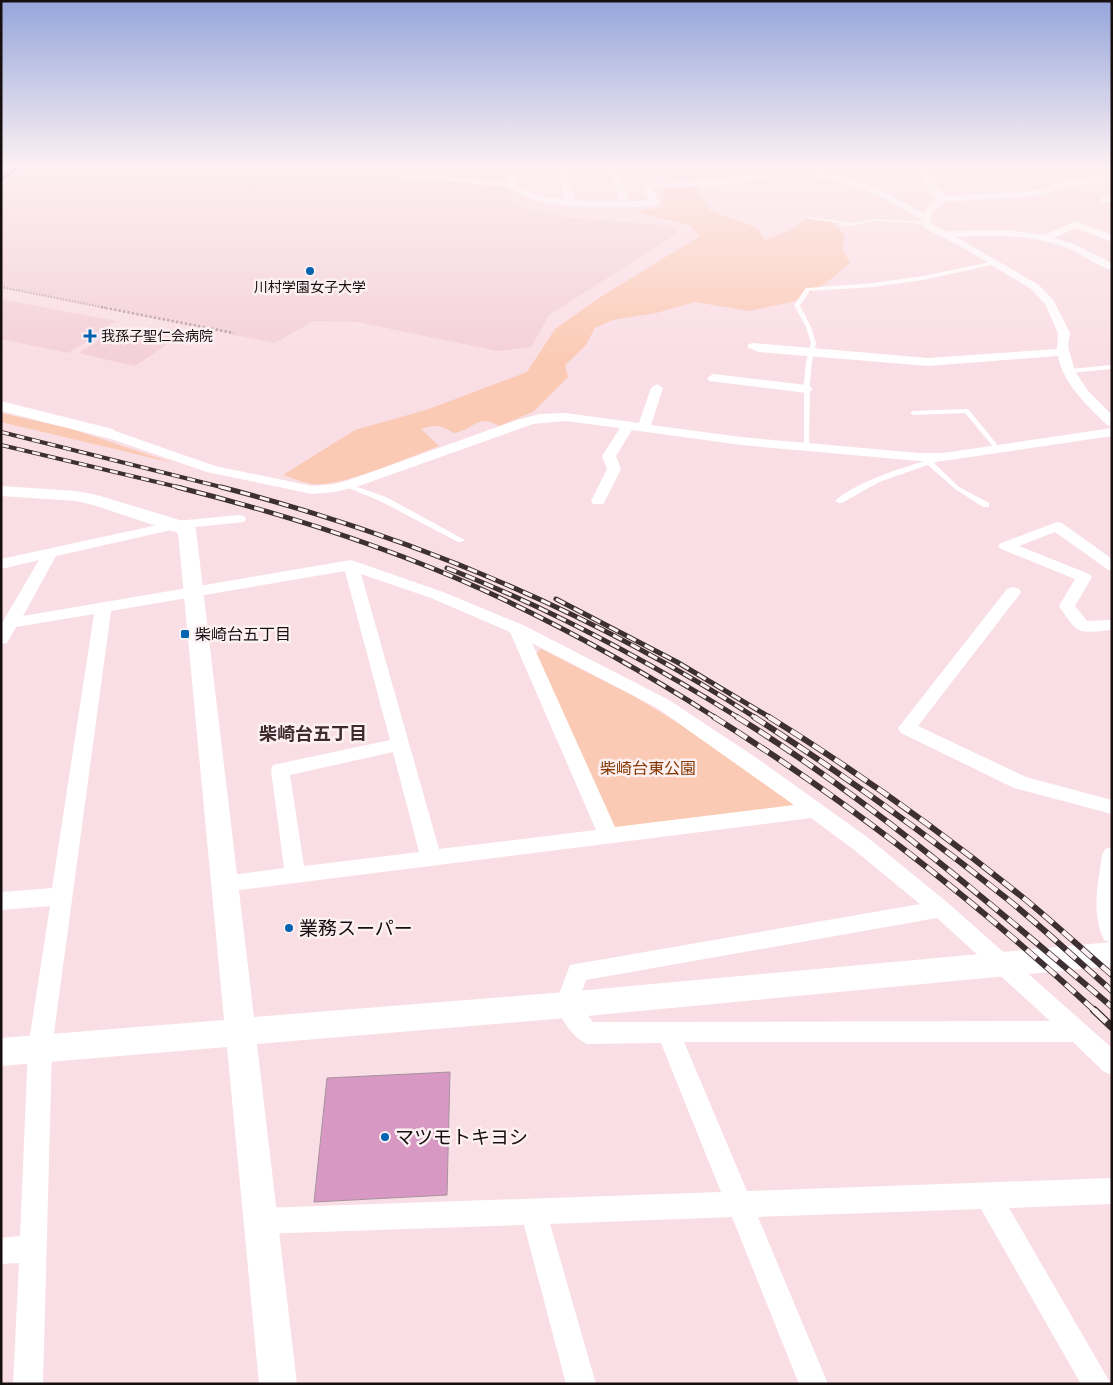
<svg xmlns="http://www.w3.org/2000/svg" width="1113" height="1385" font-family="Raleway,'Noto Sans JP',sans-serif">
<rect width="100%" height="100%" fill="#fadee5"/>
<path fill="#f4d0d9" d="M27,166H507L502,174L510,188L512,204L564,217L671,226L678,233L549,315L531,347L498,351L357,322L314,321L275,343L1,288V185Z
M5,300L116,321L104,329L123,333L129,329L143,331L151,326L183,333L135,366L78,353L98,341L92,338L68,353L1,339V302Z"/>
<path fill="#fbcab4" d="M662,187H697L709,210L757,228L765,240L791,230L805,219H829L844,235L843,250L850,263L826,283L796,301L749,311L695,302L656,313L613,320L595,328L586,345L565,365L568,377L533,412L499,426C479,413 472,430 454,433C441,425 435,424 421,429L439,446C412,456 339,488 313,484C303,483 293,478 283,475L355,430L429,409L527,372L555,329L602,296L700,236L689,225L635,212L663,207Z
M1,413L72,429L173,463L1,422Z
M541,649L632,695L695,733L799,806L615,829L535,655Z"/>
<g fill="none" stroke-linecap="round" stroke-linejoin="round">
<path stroke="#896991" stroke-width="3" d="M1,180L20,166"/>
</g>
<path fill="#d799c3" stroke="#a7929f" d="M450,1072L447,1195L314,1202L327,1078Z"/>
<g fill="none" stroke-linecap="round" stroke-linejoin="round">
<path stroke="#af999e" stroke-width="2" stroke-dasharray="1 2" stroke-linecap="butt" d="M1,287L107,308"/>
<path stroke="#af999e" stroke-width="2.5" stroke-dasharray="2 2.5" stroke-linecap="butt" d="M101,307L234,333"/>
<path fill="#fff" fill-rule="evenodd" d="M645,166L643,168L612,169L610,168L612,167Z
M808,217L848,222L850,223L877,219L925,222L927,223L925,224L877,221L842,227L840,226V225L845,224L810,219L808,218Z
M995,261L998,263L997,264L923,280L873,287L810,291L800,305L811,327L816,343L812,362L810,383L809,447L806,449L804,448V383L806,362L811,343L806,327L794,305L806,288L873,283L923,276Z
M1112,365V369L1069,373L1066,371L1069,369Z
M967,409L969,410L1000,448V450H996L965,413L913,415L910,413L913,411Z
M943,456L945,457V459L934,463L959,487L989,503V507H983L955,489L928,465L879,482L842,503H839L835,501C858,480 913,464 943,456Z
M346,483L386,497L465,540L461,542H458L380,501L344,486L343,485Z"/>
<path fill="#fff" fill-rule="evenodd" d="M309,166H342L508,182L509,166H517V184C531,196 548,198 565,199L556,166H564L575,200L620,201L607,166H615L629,201L649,200L643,187L648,182L712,180L778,171L816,172L822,166H831L825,173C861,179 892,194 923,213L936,199L912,166H921L945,196L1040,190L1066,180L1112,177V183L1067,186L1041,196L944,202C937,209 928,213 931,224L946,231L1009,230L1044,235L1076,221L1112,235V242L1076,228L1054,238L1074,244L1112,263V270C1096,266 1082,254 1067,248C1032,234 993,235 956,237L1039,285L1054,301L1070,333L1068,347L1075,371L1088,391L1112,415V426L1107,425C1088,406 1063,384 1058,356L928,366L759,352L749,348L747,346L749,344L753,343L928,358L1057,349L1058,333L1045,304L1031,289L962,247L924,228L921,219L883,198L845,183L818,178L778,177L712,186L652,188L660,203L655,206C616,207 541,214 510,187L313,169Z
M1104,197H1112V203L1101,202V198Z
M713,374L807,385L813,389L807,393L709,381L707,378Z
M657,384L663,388L651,425L741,437L919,453H943L1112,428V436L943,461H919L741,445L632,430L616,456L621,469L605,501L603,504H593L591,501L607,469L602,456L620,428L565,421L533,424L359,486L335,492L312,494L207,472L102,436L100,433L102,430H112L215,466L312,486L335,484L349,480L517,420L540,414L565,413L639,423L651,388Z
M239,515L244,516L246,519L244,522L176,529L56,556L23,616L351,560L443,592L523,625L669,700L758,759L867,837L948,903L1112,1048V1075L1104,1072L1073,1042H684L747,1191L1112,1178V1204L1009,1208L1111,1384H1081L981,1209L758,1217L828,1384H799L732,1217L550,1224L596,1384H566L524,1225L260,1234L251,1230L247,1221L251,1212L260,1208L721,1192L661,1043L587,1044C573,1038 561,1019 555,1005L570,965L920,904L853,849L811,818L224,892L217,890L214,884L217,878L224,876L284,868L271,770L273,765L390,740L345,571L111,611L52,1048L43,1384H13L19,1263L1,1264V1238L20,1236L28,1048L50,906L1,910V892L52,888L94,614L16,627L7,643L1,644L2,623L39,560L1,569V559L176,521ZM361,574L431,598L510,632L596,830L439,849ZM532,643L657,708L794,805L615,827ZM393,752L419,852L304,866L290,775ZM937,918L1050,1021L593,1022L578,1003L586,980Z
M1057,522L1062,523L1112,559V571L1107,569L1055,532L1019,546L1089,574L1092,577L1075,606L1087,621L1112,620V630C1077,633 1079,636 1059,606L1075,579L1001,549L998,546L1001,543Z
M1013,587L1019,589L1021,592L1019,595L918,726L1026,777L1112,800V814L1014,788L901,733L898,728L1007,589Z
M1112,847V943L1104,940C1091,913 1098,884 1102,855L1105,849Z"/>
<path fill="#fff" fill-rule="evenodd" d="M1,166H10L1,172Z
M1,401L113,429L115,433L113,437L107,438L1,411Z
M1,486L76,491L97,495L183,521L194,526L196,530L254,1017L566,992L1112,942V966L566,1018L257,1044L297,1384H259L227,1047L1,1066V1038L224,1020L178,533L93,505L76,501L1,496Z"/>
<g stroke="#3c3033" stroke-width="4">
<path id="rail-far3" d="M1,432L225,488
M1,445L182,488"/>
</g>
<g stroke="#3c3033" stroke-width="5">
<path id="rail-far2" d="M177,487C280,513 383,545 481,589C562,626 641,670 716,718
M221,487C410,536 591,611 756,718
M447,568C549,608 646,660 739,718
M556,599L677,662L771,718"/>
</g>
<g stroke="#3c3033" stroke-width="6">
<path id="rail-far1" d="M714,717C851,803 977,902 1095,1011
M737,717C871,800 992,905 1112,1007
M754,717C841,773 925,833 1006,898C1043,928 1077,960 1112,991
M769,717C858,772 944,834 1026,900C1055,924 1083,950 1112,975"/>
</g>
<g stroke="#3c3033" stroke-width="8">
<path id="rail" d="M1094,1010L1112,1027"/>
</g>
<use href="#rail-far3" stroke="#fcf0f3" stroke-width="2.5" stroke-dasharray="8" stroke-linecap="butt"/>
<use href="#rail-far2" stroke="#fcf0f3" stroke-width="3" stroke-dasharray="10" stroke-linecap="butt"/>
<use href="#rail-far1" stroke="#fcf0f3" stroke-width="4.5" stroke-dasharray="13" stroke-linecap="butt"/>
<use href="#rail" stroke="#fcf0f3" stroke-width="5.5" stroke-dasharray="17" stroke-linecap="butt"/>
</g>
<linearGradient id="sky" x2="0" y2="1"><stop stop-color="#95a6db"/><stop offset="0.46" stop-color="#fdf0f3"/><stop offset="1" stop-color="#fdf0f3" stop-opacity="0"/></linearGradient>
<rect width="1113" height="360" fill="url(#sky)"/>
<g fill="#0064b0" stroke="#fcf0f3" stroke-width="2">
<circle cx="310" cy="271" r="5"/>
<path d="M87.5 328.5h5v5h5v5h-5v5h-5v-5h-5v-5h5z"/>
<rect x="180" y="629" width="10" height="10" rx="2.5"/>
<circle cx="289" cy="928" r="5"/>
<circle cx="385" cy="1137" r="5"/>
</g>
<g text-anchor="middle" stroke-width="5" stroke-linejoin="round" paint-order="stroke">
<g font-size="14" fill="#170e10" stroke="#fcf0f3">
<text x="310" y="292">川村学園女子大学</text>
<text x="101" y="341" text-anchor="start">我孫子聖仁会病院</text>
</g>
<g font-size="16" fill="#170e10" stroke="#fcf0f3" text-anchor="start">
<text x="195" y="640">柴崎台五丁目</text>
</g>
<g font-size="16" fill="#843600" stroke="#fcf0f3">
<text x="648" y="774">柴崎台東公園</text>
</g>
<g font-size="18" font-weight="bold" fill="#3f2a30" stroke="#fcf0f3">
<text x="313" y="740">柴崎台五丁目</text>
</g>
<g font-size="19" fill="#170e10" stroke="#fcf0f3" text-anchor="start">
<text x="299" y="935">業務スーパー</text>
<text x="395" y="1144">マツモトキヨシ</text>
</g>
</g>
<rect width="1113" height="1385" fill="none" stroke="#170e10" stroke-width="5"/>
</svg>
